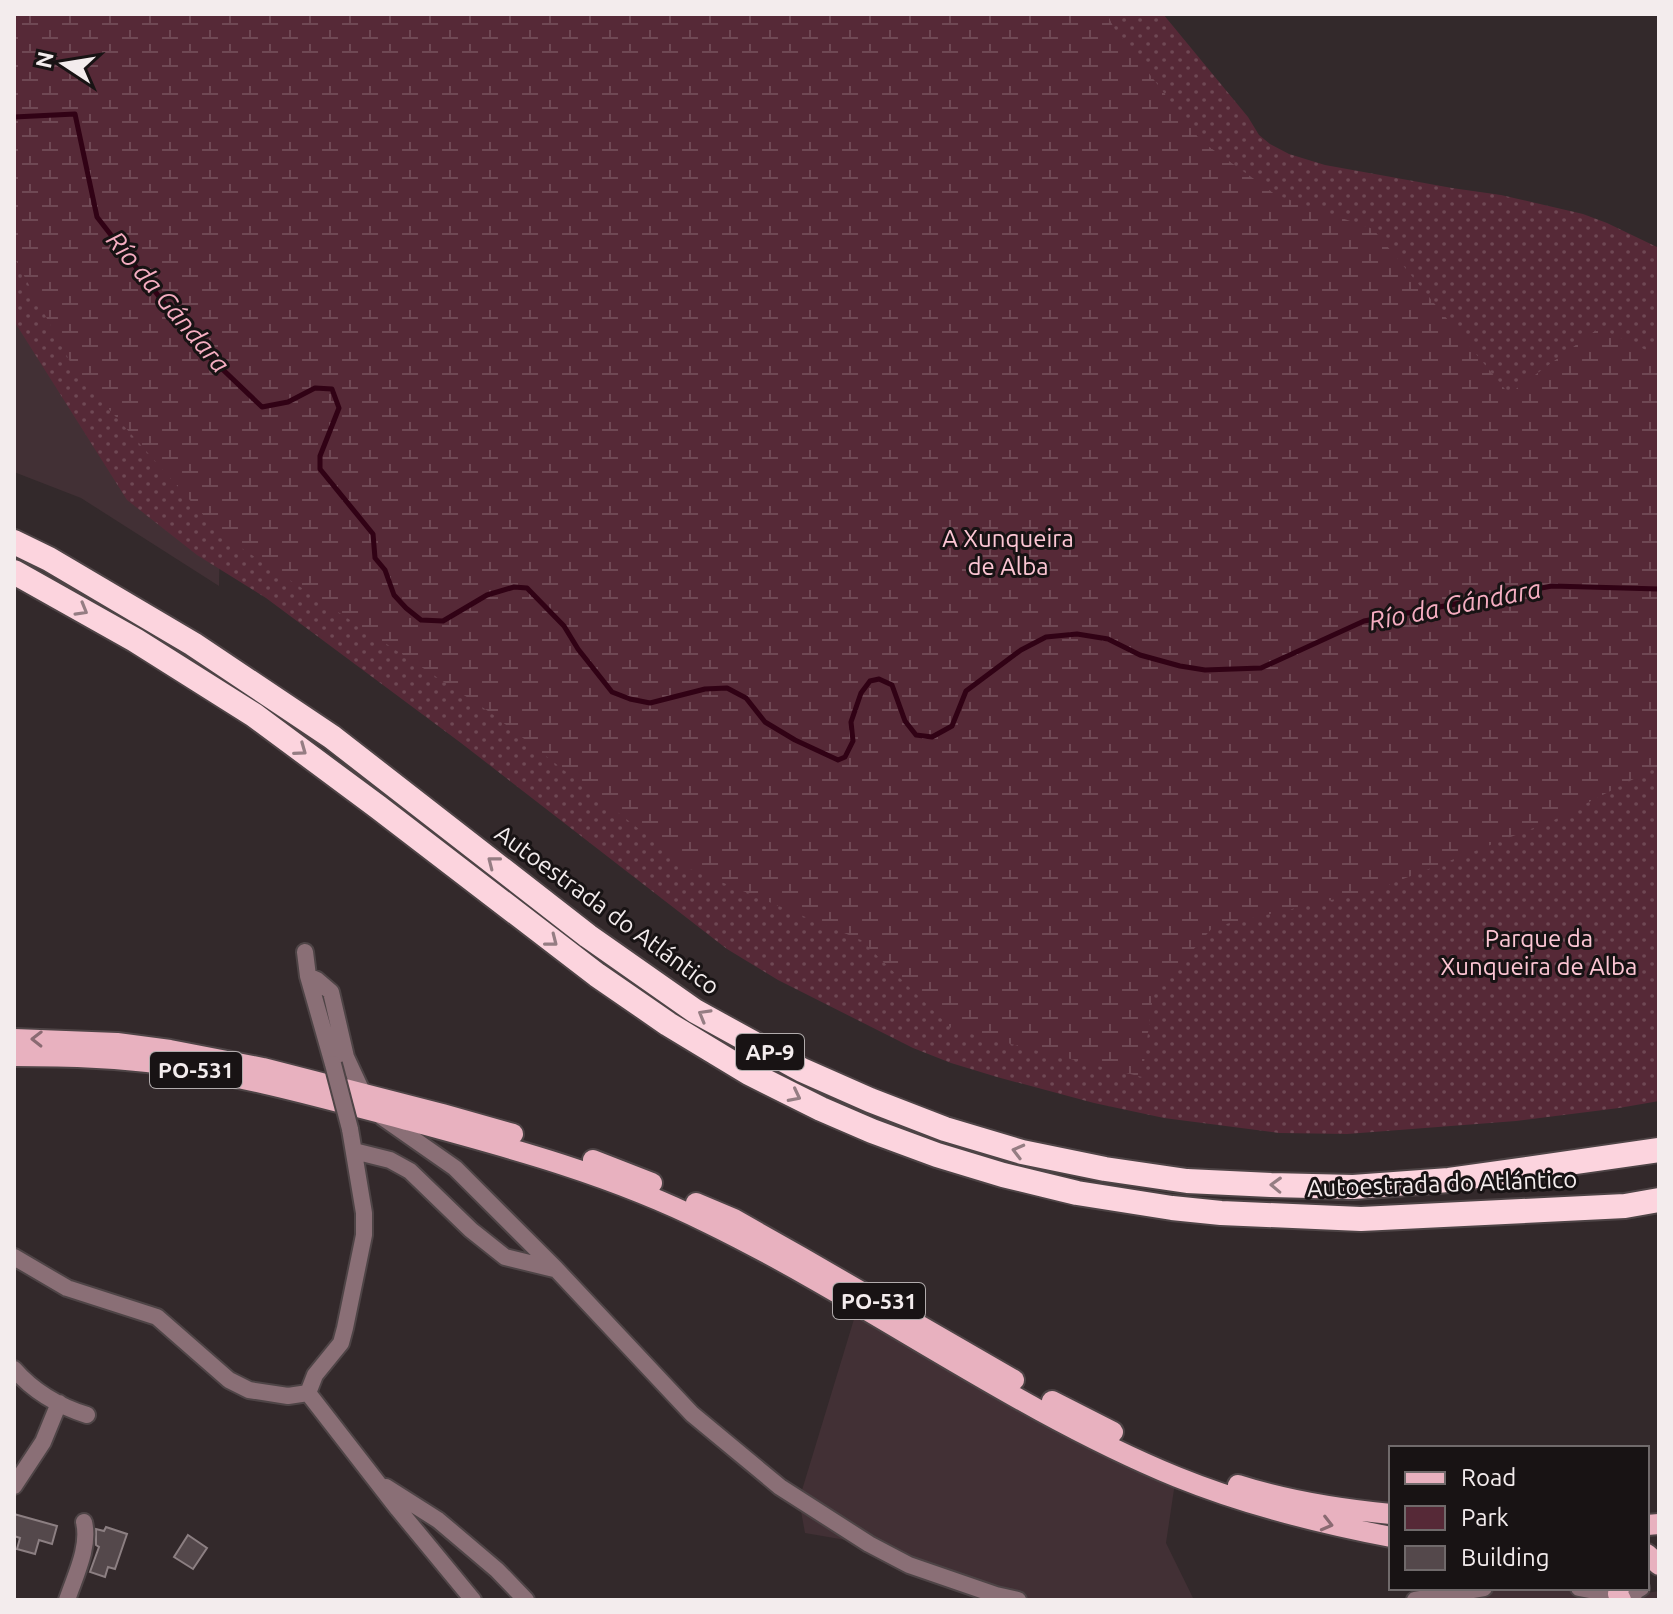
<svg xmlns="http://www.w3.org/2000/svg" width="1673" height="1614" font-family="Ubuntu,sans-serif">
<defs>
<pattern id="green-dots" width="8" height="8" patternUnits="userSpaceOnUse" patternTransform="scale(2)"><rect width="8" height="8" fill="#562937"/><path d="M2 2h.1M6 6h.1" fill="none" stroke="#6f4854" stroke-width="1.8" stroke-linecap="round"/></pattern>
<pattern id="wetland-marsh" width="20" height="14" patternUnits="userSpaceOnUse" patternTransform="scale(2)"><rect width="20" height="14" fill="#562937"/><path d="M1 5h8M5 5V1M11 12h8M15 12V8" fill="none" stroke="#6f4854"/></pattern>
</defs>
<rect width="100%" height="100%" fill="#33292b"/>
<path fill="#423035" d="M14,242L220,534L219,586L81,498L14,472Z
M858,1306L1176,1476L1166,1543L1194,1600H1026L971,1587L869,1544L805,1533L799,1500Z
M1484,1588H1595L1620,1597L1659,1591V1600H1415Z"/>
<path fill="url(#green-dots)" d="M14,14H1163L1248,117L1259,135L1270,144L1289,154L1325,165L1452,188L1501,195L1583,214L1607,223L1659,248V1101L1619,1108L1516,1121L1347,1134L1279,1133L1164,1118L1094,1103L997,1077L951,1063L913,1048L778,980L727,949L461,743L266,598L197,555L127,500L14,321Z"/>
<path fill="url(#wetland-marsh)" d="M14,14H1107L1114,28L1201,141L1276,195L1373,229L1509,394L1599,328L1659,356V766L1554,820L1375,890L1213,927L1153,996L1142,1077L952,1029L861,940L690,869L491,713L220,534L75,371L14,257Z"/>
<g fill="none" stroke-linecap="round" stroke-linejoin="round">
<path stroke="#310215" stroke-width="5" d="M14,117L75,114L97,217L196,344L262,407L288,402L315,388L332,389L339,408L320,456V469L373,534L375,558L385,570L394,595L406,608L421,620L443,621L487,595L514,587L527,588L564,626L578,649L612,692L630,699L650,703L705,689L727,688L746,698L765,722L795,740L838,760L845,757L853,741L851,722L861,693L870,681L879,679L892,685L905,721L916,735L932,737L952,726L966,691L1021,650L1046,637L1077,634L1108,639L1140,655L1180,666L1205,670L1261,668L1364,621L1552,586L1659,589"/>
</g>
<path fill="#54484b" stroke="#8c7f82" stroke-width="2" d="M14,1514L57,1526L52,1544L39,1540L35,1554L17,1549L20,1538L14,1536Z
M106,1527L127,1534L115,1569L108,1567L105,1577L90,1572L99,1547L96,1545V1529L104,1531Z
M188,1535L207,1548L193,1569L174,1557Z"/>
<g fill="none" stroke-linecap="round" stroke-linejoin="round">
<g stroke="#4e4446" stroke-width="20">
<path id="street" d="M305,952L308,976L333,1064
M308,976L317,980L331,992L346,1057L366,1100
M382,1117L455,1168L556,1269L692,1414L780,1487L869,1544L909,1565L996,1595L1018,1600
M354,1151L390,1160L410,1171L471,1230L505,1257L554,1269
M14,1257L67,1288L157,1317L229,1380L249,1390L288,1396L308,1393L315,1375L341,1343L345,1328L364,1235V1213L350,1129
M14,1369C34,1392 58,1406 87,1415
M308,1393L398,1509L473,1600
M14,1486L43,1442L59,1403
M386,1487L438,1520L497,1570L526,1600
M1579,1588L1605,1593L1620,1598
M67,1600C75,1576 90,1547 84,1522
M1415,1600L1484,1588
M1630,1600L1636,1591L1641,1588"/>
</g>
<g stroke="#4e4446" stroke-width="24">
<path id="primary" d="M14,1039L117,1043L170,1050L263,1068L442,1114L513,1134
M14,1056C64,1056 113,1057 162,1064C245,1076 327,1099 407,1120C511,1148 612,1175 708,1223C868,1301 1012,1409 1177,1477C1246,1505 1318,1523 1391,1537
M593,1160L652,1183
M696,1203L734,1219L801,1257L1014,1380
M1052,1401L1113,1432
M1238,1485C1288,1501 1339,1509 1391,1514
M1647,1525L1659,1524
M1647,1554L1659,1565
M1619,1588L1618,1594L1621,1600"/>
</g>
<g stroke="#4e4446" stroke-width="28">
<path id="highway" d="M14,542L49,559L193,644L332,737L588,936L695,1011L802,1070L870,1100L945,1129L1022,1152L1105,1169L1187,1181L1271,1185L1353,1187L1449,1180L1659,1150
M14,572L135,640L254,715L378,807L597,975L668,1024L749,1073L821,1109L872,1131L937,1155L1003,1175L1077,1193L1172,1208L1221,1213L1361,1219L1625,1206L1659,1200"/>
</g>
<use href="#street" stroke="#8a6f76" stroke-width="16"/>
<use href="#primary" stroke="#e8b1bf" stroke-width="20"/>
<use href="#highway" stroke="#fcd4de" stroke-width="24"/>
<g stroke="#4e4446" stroke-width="20" stroke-linecap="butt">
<path id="street-bridge" d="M333,1064L350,1129"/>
</g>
<use href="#street-bridge" stroke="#8a6f76" stroke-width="16"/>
</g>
<defs><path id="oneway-chevron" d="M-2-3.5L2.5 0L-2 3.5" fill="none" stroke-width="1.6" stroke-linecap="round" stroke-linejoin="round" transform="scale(2)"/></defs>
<g stroke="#957d83">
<use href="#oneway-chevron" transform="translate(82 610) rotate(30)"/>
<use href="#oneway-chevron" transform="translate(301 750) rotate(36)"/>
<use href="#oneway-chevron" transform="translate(493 862) rotate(-142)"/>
<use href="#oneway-chevron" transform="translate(552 941) rotate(38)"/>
<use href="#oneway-chevron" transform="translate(704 1015) rotate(-150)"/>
<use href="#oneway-chevron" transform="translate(795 1096) rotate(27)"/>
<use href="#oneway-chevron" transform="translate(1018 1151) rotate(-165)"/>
<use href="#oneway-chevron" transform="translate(1276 1185) rotate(-178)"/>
</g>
<g stroke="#8a6a72">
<use href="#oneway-chevron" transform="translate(37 1039) rotate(-179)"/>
<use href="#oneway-chevron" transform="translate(1327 1524) rotate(14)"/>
</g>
<g text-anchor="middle" stroke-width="6" stroke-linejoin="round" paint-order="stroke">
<g fill="#181314" stroke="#b1abac" stroke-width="2">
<rect x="736" y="1034" width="68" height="36" rx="6"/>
<rect x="150" y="1052" width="92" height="36" rx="6"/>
<rect x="833" y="1283" width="92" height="36" rx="6"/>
</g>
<g font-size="22" font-weight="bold" fill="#f3eced">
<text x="770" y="1060">AP-9</text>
<text x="196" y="1078">PO-531</text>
<text x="879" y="1309">PO-531</text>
</g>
<g font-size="24" fill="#fdc6d4" stroke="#181314">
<text x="1008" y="547">A Xunqueira<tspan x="1008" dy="28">de Alba</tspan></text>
<text x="1539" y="947">Parque da<tspan x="1539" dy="28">Xunqueira de Alba</tspan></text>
</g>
<g font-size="24" fill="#f3eced" stroke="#181314">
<text transform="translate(607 910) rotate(36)" y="8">Autoestrada do Atlántico</text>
<text transform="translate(1442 1184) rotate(-2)" y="8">Autoestrada do Atlántico</text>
</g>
<g font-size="26" font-style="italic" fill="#f5adc1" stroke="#181314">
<text transform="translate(168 302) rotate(50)" y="9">Río da Gándara</text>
<text transform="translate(1455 605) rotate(-11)" y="9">Río da Gándara</text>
</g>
</g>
<rect width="1673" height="1614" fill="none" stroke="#f3eced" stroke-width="32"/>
<rect x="1389" y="1446" width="260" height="144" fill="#181314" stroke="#706a6b" stroke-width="2"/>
<rect x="1405" y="1472" width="40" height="12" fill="#e8b1bf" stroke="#706a6b" stroke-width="2"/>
<text x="1461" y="1486" font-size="24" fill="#f3eced">Road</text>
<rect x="1405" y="1506" width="40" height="24" fill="#562937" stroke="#706a6b" stroke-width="2"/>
<text x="1461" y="1526" font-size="24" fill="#f3eced">Park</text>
<rect x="1405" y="1546" width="40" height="24" fill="#54484b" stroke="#706a6b" stroke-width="2"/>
<text x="1461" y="1566" font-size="24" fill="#f3eced">Building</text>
<g transform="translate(64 64) rotate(282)" stroke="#181314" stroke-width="6" paint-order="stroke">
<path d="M0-6L14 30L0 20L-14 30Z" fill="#f3eced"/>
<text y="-12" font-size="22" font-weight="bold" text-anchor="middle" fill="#f3eced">N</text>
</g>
</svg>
